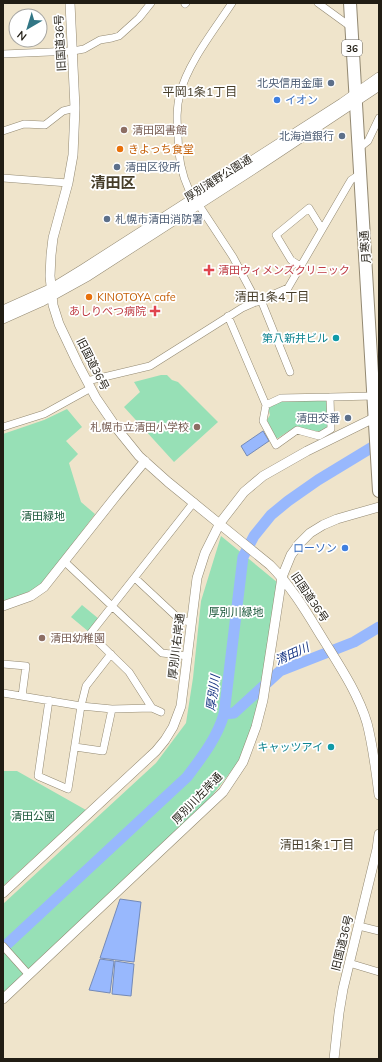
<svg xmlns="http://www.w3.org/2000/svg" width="382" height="1062" font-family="Mulish,'Noto Sans JP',sans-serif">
<rect width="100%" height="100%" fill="#efe4cb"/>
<path fill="#97e0b6" d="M161,375H167L172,380L178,382L218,422L174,462L124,407L140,392L134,382Z
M283,400L326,401L327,404L328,428L321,432L295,427L278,438H276L267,420L270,415L268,407Z
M67,409L82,427L66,441L78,454L69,463L81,502L95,514L41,586L3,603V434L44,420Z
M221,536L278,583L256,718L239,761L197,815L3,995V904L156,763L186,723L193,678L201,601Z
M82,605L99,619L89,632L71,617Z
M3,771H17L86,810L3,886Z"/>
<path fill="#98b8fd" stroke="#748ab7" d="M263,431L269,441L247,456L241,446Z
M120,899L141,902L134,962L100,958Z
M100,959L114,961L110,993L89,990Z
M115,961L134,964L131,996L112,994Z"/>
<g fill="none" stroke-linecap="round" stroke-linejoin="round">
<path stroke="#98b8fd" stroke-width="11" d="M224,714L234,713L280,671L354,642L379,627
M3,948L187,777C202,757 217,738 224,714L243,557L254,536L271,515L288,501L318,480L379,443"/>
<g stroke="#938972" stroke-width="8">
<path id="street" d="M232,3C215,29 187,64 180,94C176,108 177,122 178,136C178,156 181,173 189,190L233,257L257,302
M318,3L351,27
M185,4L186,3
M3,54L73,51L84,49L100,40L112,38L119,36L139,18L151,3
M3,131L24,124L45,125L63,111L75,108
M359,148L368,141L379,118
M3,178L68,183
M300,266L291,260L276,235L309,208L322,229
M261,300L290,372
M228,316L266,405L263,421L276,445L297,430L319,436L331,429L330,397L374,396
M87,381L150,366L242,308L288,288L348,185L351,180L360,174
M266,405L281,398L330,397
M3,427L44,414L91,388
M65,562L162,653L188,656
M135,578L180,620L191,622
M3,664L26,666L22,696
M3,693L81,706L112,709L152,708L161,712
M49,700L38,776L68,789L81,706L86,686L111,654
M152,708L129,672L90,634L194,502
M75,747L103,751L112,709
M359,926L379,931
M3,946L29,975
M349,963L379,972"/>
</g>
<g stroke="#938972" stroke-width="10">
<path id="secondary" d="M70,3L75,108L73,155L68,183L53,238L51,255L50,276L53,305L59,324L78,364L96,398L118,430L139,456L168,482L270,565C292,587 307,613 323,639C339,665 358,693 367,723C373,746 376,771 379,795
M3,310L52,288L83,269L342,103L379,77
M3,319L41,302L88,276L263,163L379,86
M3,606L31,596L44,587L116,496L145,461
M3,893L156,751L165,740L173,727L181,706L197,578L205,553L220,523L244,492L263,476L307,451L374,418
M3,999L223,792L243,762L256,727L263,700L282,577L291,555L299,544L310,533L323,525L337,519L379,507
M334,1059L339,1013L343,989L377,849L379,834"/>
</g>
<g stroke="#938972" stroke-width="14">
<path id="highway" d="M350,3L379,491"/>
</g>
<use href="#street" stroke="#fff" stroke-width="7"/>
<use href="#secondary" stroke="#fff" stroke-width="9"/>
<use href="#highway" stroke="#fff" stroke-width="12"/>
</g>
<g fill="#5c6f8a" stroke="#fff" stroke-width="1.5">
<circle cx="331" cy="83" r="4"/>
<circle cx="342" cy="136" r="4"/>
<circle cx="117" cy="167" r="4"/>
<circle cx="107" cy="219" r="4"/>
<circle cx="348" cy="418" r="4"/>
</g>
<g fill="#3f7fe0" stroke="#fff" stroke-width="1.5">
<circle cx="277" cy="100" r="4"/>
<circle cx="345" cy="548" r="4"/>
</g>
<g fill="#8d6e63" stroke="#fff" stroke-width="1.5">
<circle cx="124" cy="130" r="4"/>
<circle cx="197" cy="427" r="4"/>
<circle cx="42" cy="638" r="4"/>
</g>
<g fill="#e8710a" stroke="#fff" stroke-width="1.5">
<circle cx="120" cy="149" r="4"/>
<circle cx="89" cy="297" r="4"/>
</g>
<g fill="#e0444e" stroke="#fff" stroke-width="1.5">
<path d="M207 264h4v4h4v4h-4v4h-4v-4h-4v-4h4z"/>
<path d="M153 305h4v4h4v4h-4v4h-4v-4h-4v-4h4z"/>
</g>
<g fill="#0f9aa8" stroke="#fff" stroke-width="1.5">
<circle cx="336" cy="338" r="4"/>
<circle cx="331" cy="747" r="4"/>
</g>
<g text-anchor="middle" stroke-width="3.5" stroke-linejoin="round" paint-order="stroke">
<rect fill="#fff" stroke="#64615a" stroke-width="1" x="342" y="40" width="20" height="16" rx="3"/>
<g font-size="10" font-weight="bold" fill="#211d14">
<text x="352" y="52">36</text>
</g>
<g font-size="11" fill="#211d14" stroke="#fff">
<text transform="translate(60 43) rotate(-93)" y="4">旧国道36号</text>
<text transform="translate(218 178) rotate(-32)" y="4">厚別滝野公園通</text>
<text transform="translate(365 247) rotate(-94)" y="4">月寒通</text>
<text transform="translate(93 364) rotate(63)" y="4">旧国道36号</text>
<text transform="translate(310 597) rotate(56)" y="4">旧国道36号</text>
<text transform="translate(176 646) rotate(-83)" y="4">厚別川右岸通</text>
<text transform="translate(197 798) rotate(-46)" y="4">厚別川左岸通</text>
<text transform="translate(342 943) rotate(-76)" y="4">旧国道36号</text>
</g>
<g font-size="11" fill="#4e5e75" stroke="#fff" text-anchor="end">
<text x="323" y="87">北央信用金庫</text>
<text x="334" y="140">北海道銀行</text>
<text x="125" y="171" text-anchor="start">清田区役所</text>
<text x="115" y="223" text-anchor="start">札幌市清田消防署</text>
<text x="340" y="422">清田交番</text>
</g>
<g font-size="11" fill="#366cbe" stroke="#fff" text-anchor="start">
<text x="285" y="104">イオン</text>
<text x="337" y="552" text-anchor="end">ローソン</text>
</g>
<g font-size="11" fill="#785e54" stroke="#fff" text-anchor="start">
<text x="132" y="134">清田図書館</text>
<text x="189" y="431" text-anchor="end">札幌市立清田小学校</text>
<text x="50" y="642">清田幼稚園</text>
</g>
<g font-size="11" fill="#c56008" stroke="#fff" text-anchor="start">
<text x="128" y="153">きよっち食堂</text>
<text x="97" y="301">KINOTOYA cafe</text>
</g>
<g font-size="11" fill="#be3a42" stroke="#fff" text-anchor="start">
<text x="218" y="274">清田ウィメンズクリニック</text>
<text x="146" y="315" text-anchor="end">あしりべつ病院</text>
</g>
<g font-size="11" fill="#0d838f" stroke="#fff" text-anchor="end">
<text x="328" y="342">第八新井ビル</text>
<text x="323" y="751">キャッツアイ</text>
</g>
<g font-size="11" fill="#195638" stroke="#fff">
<text x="43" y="520">清田緑地</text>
<text x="236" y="616">厚別川緑地</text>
<text x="33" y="820">清田公園</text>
</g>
<g font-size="12" fill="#453c28" stroke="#fff">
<text x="200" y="96">平岡1条1丁目</text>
<text x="272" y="301">清田1条4丁目</text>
<text x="317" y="849">清田1条1丁目</text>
</g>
<g font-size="12" font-style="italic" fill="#183683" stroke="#fff">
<text transform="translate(292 654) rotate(-24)" y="4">清田川</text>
<text transform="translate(213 693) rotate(-82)" y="4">厚別川</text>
</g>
<g font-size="15" font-weight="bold" fill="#453c28" stroke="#fff">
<text x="113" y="188">清田区</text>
</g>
</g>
<rect width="382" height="1062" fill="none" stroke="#211d14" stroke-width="8"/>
<g transform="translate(28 28) rotate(218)"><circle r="19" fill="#ffffff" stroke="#a6a5a1"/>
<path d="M0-3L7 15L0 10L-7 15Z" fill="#327685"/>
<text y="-6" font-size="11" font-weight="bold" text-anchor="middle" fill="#211d14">N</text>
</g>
</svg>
